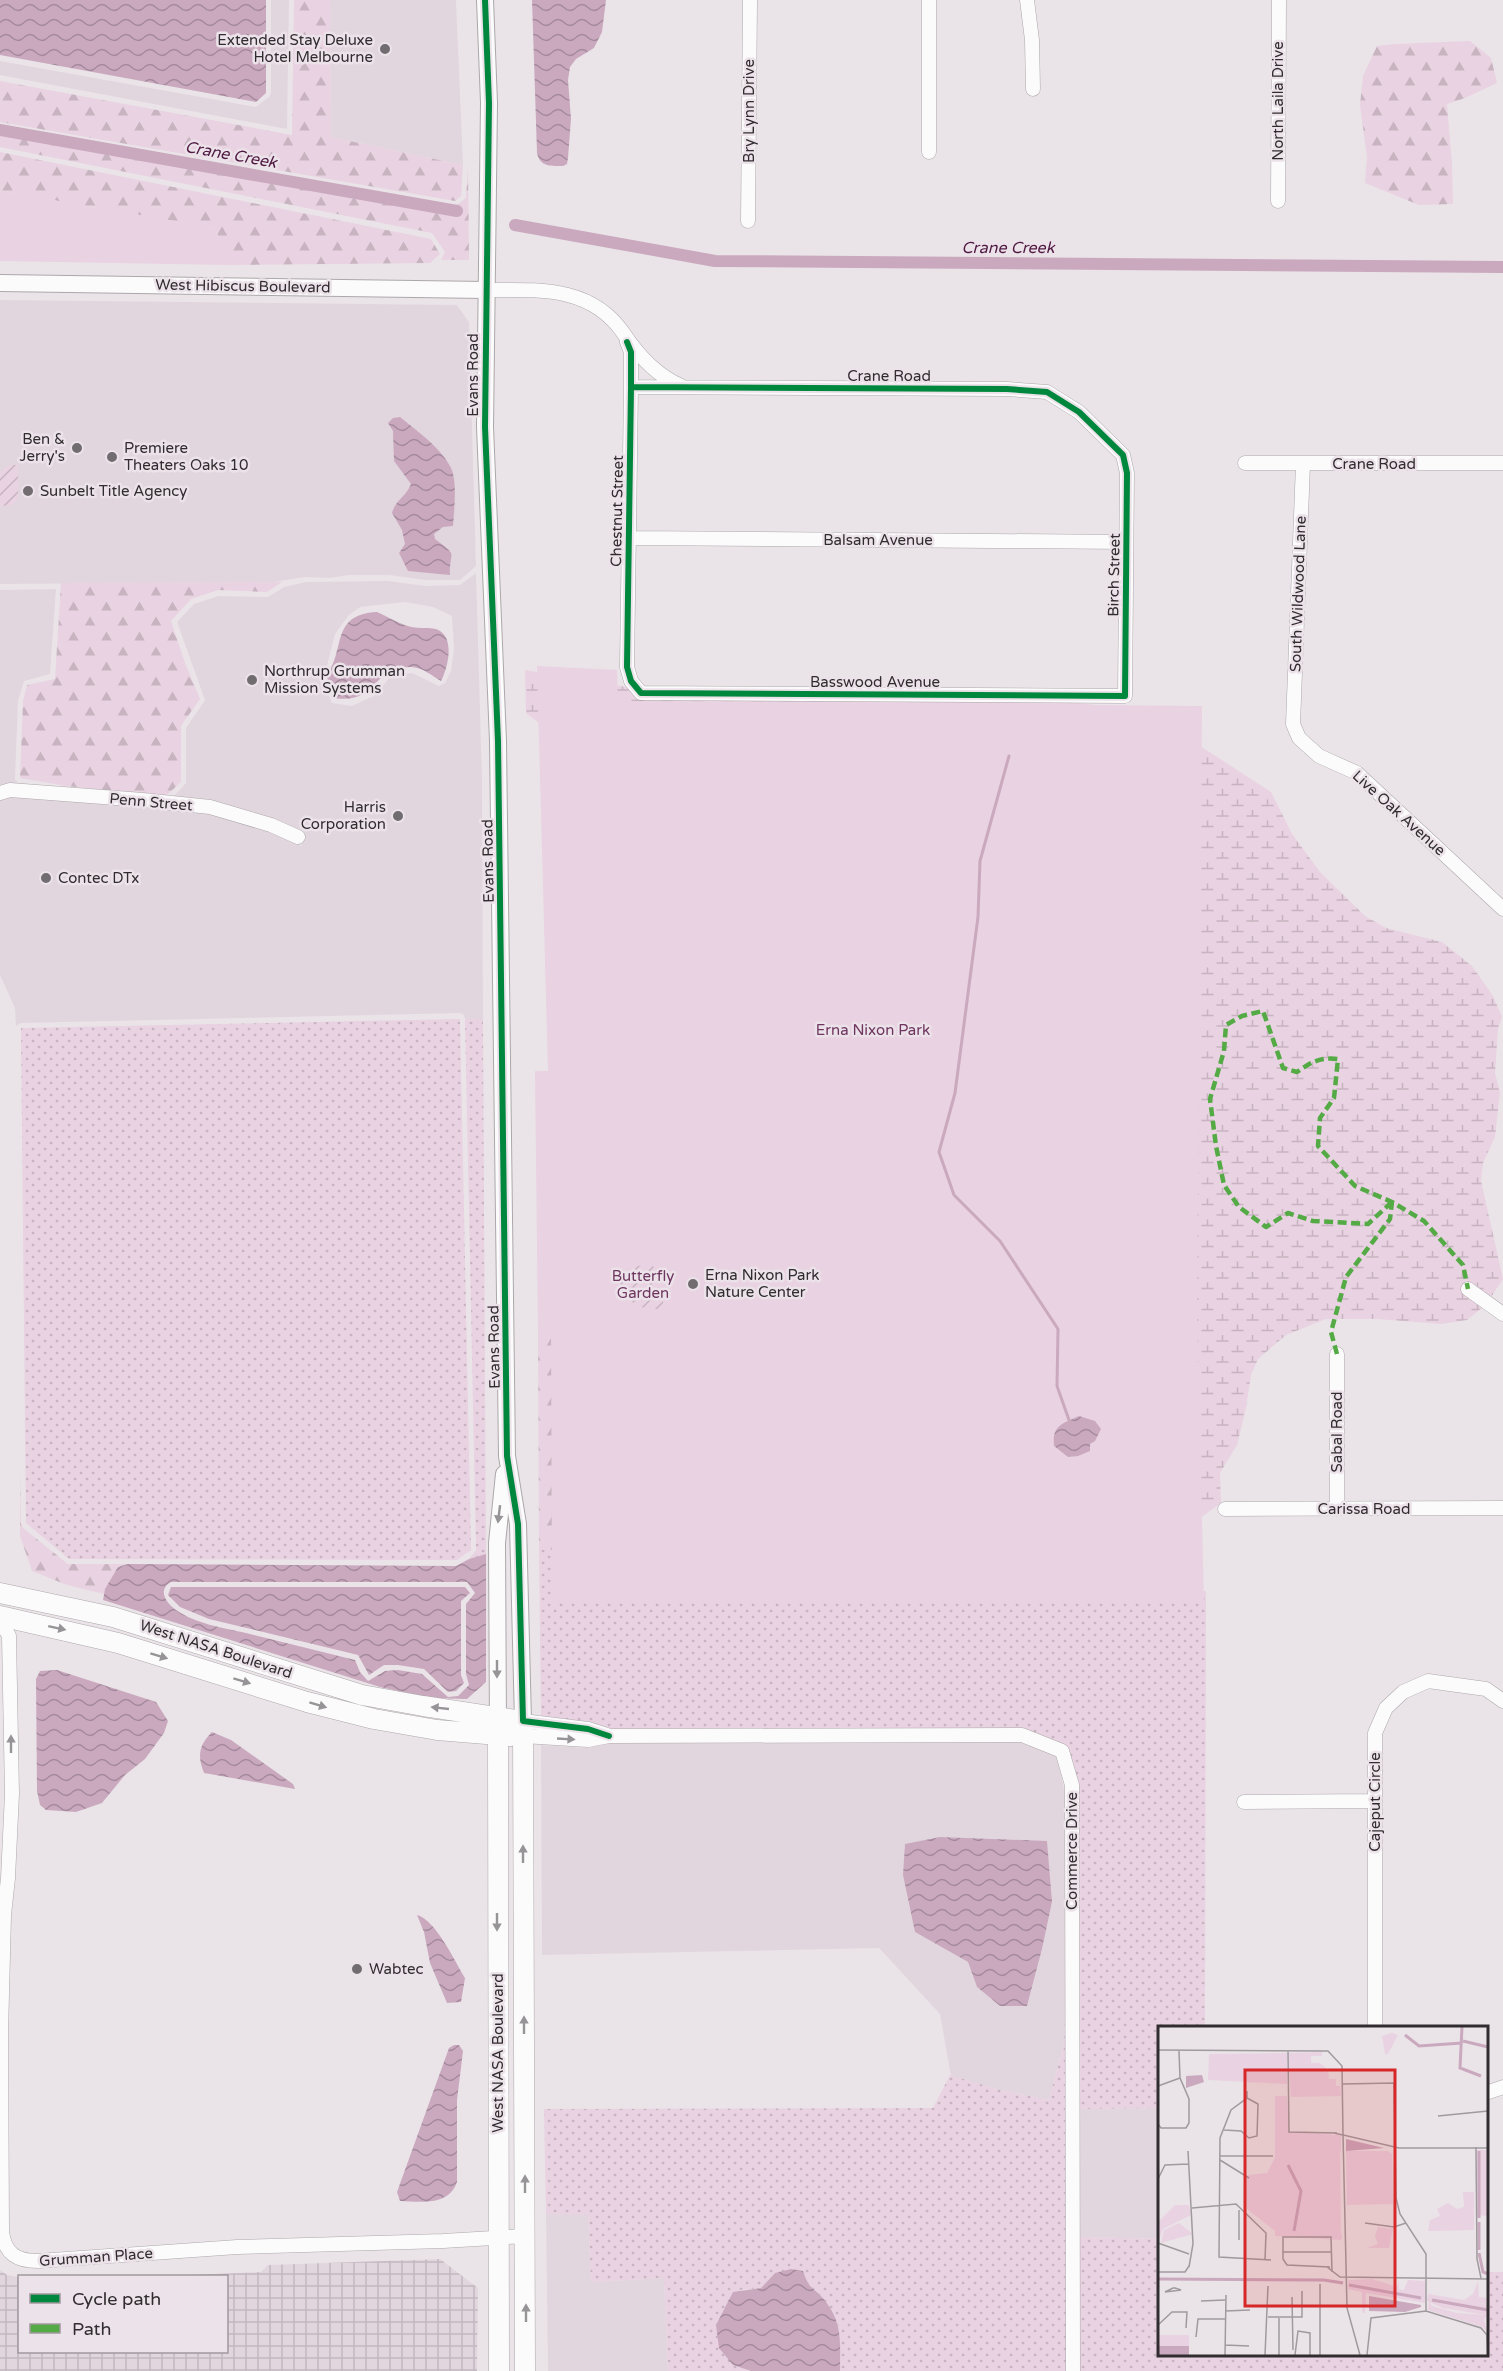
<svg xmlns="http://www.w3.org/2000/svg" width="1503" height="2371" font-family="'Varela Round',sans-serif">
<defs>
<pattern id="industrial-grid" width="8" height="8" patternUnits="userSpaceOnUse" patternTransform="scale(1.5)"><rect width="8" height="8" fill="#e2d6de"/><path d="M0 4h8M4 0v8" fill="none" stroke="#c2b8bf"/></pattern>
<pattern id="grass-dots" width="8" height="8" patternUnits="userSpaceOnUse" patternTransform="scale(1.5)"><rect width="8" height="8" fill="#e9d2e1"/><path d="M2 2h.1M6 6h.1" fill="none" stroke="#c8b4c1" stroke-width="1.8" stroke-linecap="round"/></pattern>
<pattern id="forest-firs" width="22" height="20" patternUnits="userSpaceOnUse" patternTransform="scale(1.5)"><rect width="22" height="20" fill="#e9d2e1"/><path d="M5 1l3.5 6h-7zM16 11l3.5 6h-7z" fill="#c8b4c1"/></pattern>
<pattern id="wetland-marsh" width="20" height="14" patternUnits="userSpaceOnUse" patternTransform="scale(1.5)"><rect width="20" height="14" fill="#e9d2e1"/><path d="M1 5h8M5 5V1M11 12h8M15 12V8" fill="none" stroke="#c8b4c1"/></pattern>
<pattern id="garden-furrows" width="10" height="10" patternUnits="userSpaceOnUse" patternTransform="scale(1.5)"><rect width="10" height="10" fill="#e9d2e1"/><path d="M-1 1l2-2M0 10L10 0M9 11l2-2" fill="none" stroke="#c8b4c1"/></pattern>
<pattern id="water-waves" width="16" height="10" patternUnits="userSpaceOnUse" patternTransform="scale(1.5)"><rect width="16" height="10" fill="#caa9bf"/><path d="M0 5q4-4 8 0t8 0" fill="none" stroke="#a48a9c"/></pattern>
</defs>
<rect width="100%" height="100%" fill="#eae4e8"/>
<path fill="#e2d6de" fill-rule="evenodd" d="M271,0H289L287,129L0,75V61L256,107L269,97L271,93Z
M330,0H456L463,165L331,137Z
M0,300L457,305L469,322L476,566L460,580H425L389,575H349L330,578L305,577L274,582L0,584Z
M476,573L482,778L483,1019H465L464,1015L460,1013L21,1023L16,1026L15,1008L0,975V799L11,797L142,806L209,814L269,831L301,846L305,834L273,819L173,797L186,783V728L205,700L177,622L194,604L218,596L268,597L284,587L306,582L388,581L425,586L460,585ZM405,602L433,607L452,616L454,649L451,671L445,683L439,686L412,673L391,676L374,696L369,698L352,706L332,703L321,675L327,666L335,634L349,615L360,607Z
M56,589L50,674L24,681L18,701L15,779L18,783L32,785L0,787V590Z
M613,1742H1019L1057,1756L1066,1798L1067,1964L1064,2043L1049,2100L1000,2090L951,2076L940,2014L879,1948L542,1955L541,1745L588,1748ZM1052,1902L1042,1949L1027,2006H1000L977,1987L968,1962L915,1932Z
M1159,2108V2239L1080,2237L1079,2109Z
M546,2214H588L591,2282L664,2278L668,2371H548Z"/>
<path fill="url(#industrial-grid)" d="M440,2259L478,2288L477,2371H0V2270L7,2275L19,2277L20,2352H226V2276H167L261,2272L268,2265Z"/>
<path fill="url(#grass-dots)" d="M460,1019L471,1550L457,1560L69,1559L26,1523L21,1028Z
M465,1019H483L486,1554L469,1559L476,1550Z
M619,1548L783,1591H1206L1205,2027L1160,2028L1159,2108L1079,2109L1067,1749L1022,1729H614L597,1724L541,1718L539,1550Z
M1067,1964L1069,2371H840C840,2344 843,2324 826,2302C815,2287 810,2292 803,2271L775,2273L761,2288L740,2290L733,2365L751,2371H668L664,2278L591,2282L588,2215L546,2214L544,2109L933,2108L950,2075L1000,2090L1049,2100L1064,2043Z
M1080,2237L1159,2239L1160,2354H1486L1487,2272H1503V2371H1080Z"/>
<path fill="url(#forest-firs)" d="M294,0H330L331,137L463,165L461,196L455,201L0,122V81L292,135Z
M1470,41L1491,58L1497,83L1465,98L1447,104L1452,164L1453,204L1419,205L1365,183L1367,157L1360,105L1363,76L1377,46L1394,44Z
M0,127L454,207L466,198L468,165L469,260H441L445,252L432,233L0,147Z
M0,152L431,239L440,254L430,263L230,265L215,228L0,191Z
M282,582L267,592L218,590L191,599L171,621L185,663L200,699L181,726V782L166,796L66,786L20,778L23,701L27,685L55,679L61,583Z
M538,1333H592L619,1548L539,1550Z
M21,1462V1524L23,1528L68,1564H128L118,1567L104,1594L67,1585L32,1571L20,1536Z"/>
<path fill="url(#wetland-marsh)" d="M525,670L626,687L641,700L1070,702L1112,707L1194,742L1271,792L1292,834L1320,872L1365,916L1386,928L1442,942L1472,966L1493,996L1502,1017L1498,1029L1495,1073L1500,1092L1495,1137L1483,1163L1481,1181L1503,1279L1491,1297L1466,1280L1461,1291L1483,1307L1467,1320L1441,1324L1377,1319H1326L1286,1335L1258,1359L1251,1375L1246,1408L1237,1445L1220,1473L1221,1503L1185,1529L550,731L526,713Z"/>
<path fill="#e9d2e1" d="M0,191L215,228L230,265L0,261Z
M537,666L617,670L618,701L1202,706L1197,1310L1204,1603H552L551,1334L538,1333L535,1071H548Z"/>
<path fill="url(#garden-furrows)" d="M9,465H18V499L12,505L0,506V472Z
M649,1264L659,1270L664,1309H652L635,1306L620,1283L627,1268Z"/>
<path fill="url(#water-waves)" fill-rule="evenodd" d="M0,0H266V93L256,102L0,55Z
M532,0H606L602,32L594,48L576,59L570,67L568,80L571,119L568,158L567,164L563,166C551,166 540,167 537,153Z
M400,417C417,431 439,446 450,466C458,479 454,511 453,526L443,527L434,534L435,539C460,558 449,549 450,575L408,571L399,553L405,544L402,530L392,513C396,499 406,497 411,484L394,461L393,431L388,423L393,418Z
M377,612C387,616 397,623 408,626C417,629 427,627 436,629C456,636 448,668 441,681C432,676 422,667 411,667C371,667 377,705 334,698L326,675C346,653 329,614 377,612Z
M1079,1416L1095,1421L1101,1429L1095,1441L1090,1444V1451L1078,1456L1068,1457L1054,1446C1052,1425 1062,1424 1079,1416Z
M486,1554V1682L467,1699L431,1698L380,1687L103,1600L105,1589L118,1567L128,1564L456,1566L469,1559ZM171,1582H467L475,1593L466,1604V1674L469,1685L458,1696L448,1697L422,1674L398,1670L385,1671L368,1681L360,1672L355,1660C319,1651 282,1642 246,1633C224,1628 196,1624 176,1610C166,1603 157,1590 171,1582Z
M171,1587H465L470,1593L461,1601V1675L464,1683L456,1691L448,1692L424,1669L398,1665H384L369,1675L358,1655L209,1619L180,1607L168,1595Z
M57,1670L156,1702L168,1721L164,1733L145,1759L125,1775L102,1803L76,1812L46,1810L40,1805L37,1791L36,1679L40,1671Z
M212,1732L231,1740L293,1784L295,1789L204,1773C197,1756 199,1745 212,1732Z
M940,1837L1047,1841L1052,1902L1042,1949L1027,2006H1000L977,1987L968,1962L915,1932L903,1875L905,1844Z
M417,1915C436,1920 455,1962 465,1978L461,2002L447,2003L430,1963L424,1932Z
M454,2045H459L463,2051L457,2100V2182C449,2206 421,2202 400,2201L397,2192L449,2048Z
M791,2269L803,2271C810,2292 815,2287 826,2302C843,2324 840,2344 840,2371H751L733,2365L719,2348L716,2325L733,2292L761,2288L775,2273Z"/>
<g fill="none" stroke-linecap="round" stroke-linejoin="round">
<path stroke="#caa9bf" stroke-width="3" d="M1009,756L980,861L978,917L955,1093L939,1152L954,1195L1000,1241L1058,1329L1057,1386L1069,1420"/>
<path stroke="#caa9bf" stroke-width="12" d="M0,130L457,211
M515,225L715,261L1503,267"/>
<g stroke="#aca8aa" stroke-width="15">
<path id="minor" d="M929,0V152
M1027,0L1032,40L1033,89
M1278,201L1279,0
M748,221L750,0
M486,290C537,290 591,285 624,334C638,355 658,376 681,386
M627,342L631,352V387L627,667L631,681L641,693L1125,696L1127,473L1123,455L1079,412L1047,392L1007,389L631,387
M1245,463H1503
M1303,464L1293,724L1299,738L1319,756L1357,773L1503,909
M629,538L1126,542
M0,793L10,790L143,800L210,807L271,825L298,837
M1468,1289L1503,1314
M1337,1354V1509
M1225,1509L1503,1508
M0,1620L9,1636L12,1794L8,1878L4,1915L1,2033L2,2232C5,2254 17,2261 38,2261L237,2247L443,2241L525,2236
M523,1721L588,1729L607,1735
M523,1736L588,1740L609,1736L1022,1735L1062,1751L1072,1785L1073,2371
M1244,1802L1375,1801
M1375,2028V1733L1386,1708L1403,1692L1428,1681L1486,1689L1503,1701
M1486,2093L1503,2087"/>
</g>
<g stroke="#aca8aa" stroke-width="18">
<path id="tertiary" d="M485,0L489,103L485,427L498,741L507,1456L518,1524L523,1721
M0,283L486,290
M498,1730L497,1543L504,1474"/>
</g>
<g stroke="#aca8aa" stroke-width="21">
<path id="secondary" d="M0,1593L113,1617L362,1695L423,1706L523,1721L525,2371
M0,1616L118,1643L307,1702L374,1719L437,1730L511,1736
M498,1735L499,2371"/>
</g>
<use href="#minor" stroke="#fcfbfc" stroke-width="14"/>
<use href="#tertiary" stroke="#fcfbfc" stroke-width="16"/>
<use href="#secondary" stroke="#fcfbfc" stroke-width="20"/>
<path stroke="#54ab45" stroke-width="4.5" stroke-dasharray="9 4.5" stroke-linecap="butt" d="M1392,1202L1368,1224L1313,1221L1288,1213L1266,1227L1239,1207L1224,1185L1216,1146L1210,1099L1224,1051L1226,1025L1242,1016L1263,1011L1283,1068L1297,1072C1311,1062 1320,1057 1338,1059L1334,1098L1320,1118L1318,1146L1355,1186L1392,1202L1424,1221L1463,1265L1468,1289
M1337,1354L1331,1332L1346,1277L1390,1219L1392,1202"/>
<g stroke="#ece2e9" stroke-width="10">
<path id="cycleway" d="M485,0L489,103L485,427L498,741L507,1456L518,1524L523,1721L588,1729L609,1736
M627,342L631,352V387L627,667L631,681L641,693L1125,696L1127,473L1123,455L1079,412L1047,392L1007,389L631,387"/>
</g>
<use href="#cycleway" stroke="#00873e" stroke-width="6"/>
</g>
<defs><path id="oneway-solid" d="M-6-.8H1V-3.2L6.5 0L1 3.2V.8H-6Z" transform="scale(1.5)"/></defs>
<g fill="#969496">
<use href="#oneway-solid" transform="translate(499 1514) rotate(97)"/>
<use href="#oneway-solid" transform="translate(57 1628) rotate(12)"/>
<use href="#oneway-solid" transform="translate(159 1656) rotate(17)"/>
<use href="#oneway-solid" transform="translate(497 1669) rotate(90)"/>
<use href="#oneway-solid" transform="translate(242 1681) rotate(17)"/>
<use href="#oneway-solid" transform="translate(318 1705) rotate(17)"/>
<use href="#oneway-solid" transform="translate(440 1708) rotate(-174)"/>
<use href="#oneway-solid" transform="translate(566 1739) rotate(3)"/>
<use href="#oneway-solid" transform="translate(11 1744) rotate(-90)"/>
<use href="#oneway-solid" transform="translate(523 1854) rotate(-90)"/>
<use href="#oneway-solid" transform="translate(497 1922) rotate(90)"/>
<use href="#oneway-solid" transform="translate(524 2025) rotate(-90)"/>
<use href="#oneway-solid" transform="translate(525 2184) rotate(-90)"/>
<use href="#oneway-solid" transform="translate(526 2313) rotate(-90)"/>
</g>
<g fill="#716c70" stroke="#ece2e9" stroke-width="2">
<circle cx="385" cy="49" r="6"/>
<circle cx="77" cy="448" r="6"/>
<circle cx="112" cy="457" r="6"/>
<circle cx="28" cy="491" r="6"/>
<circle cx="252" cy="680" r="6"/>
<circle cx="398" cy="816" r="6"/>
<circle cx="46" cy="878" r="6"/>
<circle cx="693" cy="1284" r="6"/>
<circle cx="357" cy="1969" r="6"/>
</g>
<g text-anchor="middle" stroke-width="5" stroke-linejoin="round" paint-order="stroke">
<g font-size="15" fill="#302c2f" stroke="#ece2e9" text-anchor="start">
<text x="373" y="45" text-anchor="end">Extended Stay Deluxe<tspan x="373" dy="17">Hotel Melbourne</tspan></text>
<text x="65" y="444" text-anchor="end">Ben &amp;<tspan x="65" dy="17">Jerry's</tspan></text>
<text x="124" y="453">Premiere<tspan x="124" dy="17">Theaters Oaks 10</tspan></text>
<text x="40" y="496">Sunbelt Title Agency</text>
<text x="264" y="676">Northrup Grumman<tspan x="264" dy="17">Mission Systems</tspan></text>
<text x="386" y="812" text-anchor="end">Harris<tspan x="386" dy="17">Corporation</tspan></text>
<text x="58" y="883">Contec DTx</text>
<text x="705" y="1280">Erna Nixon Park<tspan x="705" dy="17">Nature Center</tspan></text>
<text x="369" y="1974">Wabtec</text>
</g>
<g font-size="15" fill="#302c2f" stroke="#ece2e9">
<text transform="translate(1278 101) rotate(-90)" y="5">North Laila Drive</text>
<text transform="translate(749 111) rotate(-90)" y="5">Bry Lynn Drive</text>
<text transform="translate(243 286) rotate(1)" y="5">West Hibiscus Boulevard</text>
<text transform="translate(473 375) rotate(-90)" y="5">Evans Road</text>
<text x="889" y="381">Crane Road</text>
<text x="1374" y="469">Crane Road</text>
<text transform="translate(617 511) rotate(-89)" y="5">Chestnut Street</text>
<text x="878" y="545">Balsam Avenue</text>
<text transform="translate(1114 575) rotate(-89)" y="5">Birch Street</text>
<text transform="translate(1298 594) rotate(-88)" y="5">South Wildwood Lane</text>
<text x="875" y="687">Basswood Avenue</text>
<text transform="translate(151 802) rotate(5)" y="5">Penn Street</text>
<text transform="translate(1399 813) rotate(42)" y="5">Live Oak Avenue</text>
<text transform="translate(488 861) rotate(-91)" y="5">Evans Road</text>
<text transform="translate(494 1347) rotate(-91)" y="5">Evans Road</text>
<text transform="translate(1337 1432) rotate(-90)" y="5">Sabal Road</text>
<text x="1364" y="1514">Carissa Road</text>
<text transform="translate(216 1649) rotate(18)" y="5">West NASA Boulevard</text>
<text transform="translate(1375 1802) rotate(-90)" y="5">Cajeput Circle</text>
<text transform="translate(1072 1851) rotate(-90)" y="5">Commerce Drive</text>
<text transform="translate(498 2053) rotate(-90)" y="5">West NASA Boulevard</text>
<text transform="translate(96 2257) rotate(-4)" y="5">Grumman Place</text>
</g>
<g font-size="15" fill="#6e355f" stroke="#ece2e9">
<text x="873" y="1035">Erna Nixon Park</text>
<text x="643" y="1281">Butterfly<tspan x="643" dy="17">Garden</tspan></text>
</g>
<g font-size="16" font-style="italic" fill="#4f1942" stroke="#ece2e9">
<text transform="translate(231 154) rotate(10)" y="6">Crane Creek</text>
<text x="1008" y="253">Crane Creek</text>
</g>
</g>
<g transform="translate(1158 2026)">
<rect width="330" height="330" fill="#eae4e8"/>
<path d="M164,26V30H153V37H162L170,44L171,53H178V60H182L183,70L133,71L130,27ZM129,27V58L50,54L51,28ZM117,70H129L131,106L183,109V126L117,122ZM188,125H230L234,128L235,178L189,179ZM271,275L274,280L299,287L329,289L326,294L330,309L325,301L270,284Z" fill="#e9d2e1"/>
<path d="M319,124H330V190L319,189ZM305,166H316V204L270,205L272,194L282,190L279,183L290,177L299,183L306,181ZM17,179H31L33,189L5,203L0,217V196ZM220,201L235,203L231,222H209L220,218L217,210ZM214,253L239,261L241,254V263L246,264L250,254L267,255V277L208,267L207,287H204V266L190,263V254ZM320,255L321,271L329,272L328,278L320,277L330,279V306L328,289L285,282L269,275L270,268L306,274L315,268ZM0,309H31V320H0Z" fill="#e9d2e1"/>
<path d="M234,7L240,9L230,28H227L224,10ZM119,128L184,209V213L121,208L89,183L87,153L91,149L109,147Z" fill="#e9d2e1"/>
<path d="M117,121H182L183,214L117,210ZM21,197L35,208L3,217L6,204Z" fill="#e9d2e1"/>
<path d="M44,49L46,56L28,62V50ZM188,113L226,122L188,125ZM211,270L263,279V281L247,286L211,285ZM0,320H31V329H0Z" fill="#caa9bf"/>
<path fill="none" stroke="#caa9bf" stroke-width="3" d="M304,1L302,42L323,50M247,9L261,20L304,17M305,15L330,21M321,125V192M130,139L143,165L136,205M321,196V224M321,227L325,246L330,248M0,253L166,254L185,257M191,259L263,272M274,274L330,284"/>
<path fill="none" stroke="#a09a9e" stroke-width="1.5" d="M0,24L170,25L184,40L185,109L241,122H330M21,25L22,52M130,25L131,106L179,107M184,58L236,57L238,172L242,188L268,228V285M0,60L22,52L31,73V97L28,102H3L0,98M89,65V72L73,84L62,112L61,231L113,234M0,74V93M280,90L330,85M66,104L83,105L91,112L99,110L100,78L89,72M176,107L185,109L189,282L202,329M318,121L319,233L323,252M30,125L35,218L31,241M62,130H115M62,134L91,152M0,153L7,139L30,138M34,182L78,178L108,207L107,234M207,197L236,201L248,197M81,214V184M0,217L31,228M125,226H174M169,241L182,251L330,253M172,241L129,239L125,233V211H173L174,246M0,246H27L31,240M17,262L23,264L7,266L15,262ZM134,271L135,324M43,275L67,274M67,285L92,284M110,291H144V265M0,299L14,286H29L28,302M38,311L40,293H67M67,319L91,320M67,329L68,269M107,329L110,260M121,329V292M137,329L140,305L152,307V329M162,329V258M209,329L213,292L268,285L323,302L329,309L330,329"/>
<path fill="#d62828" fill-opacity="0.15" stroke="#d62828" stroke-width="3" d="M87,44H237V280H87Z"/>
<rect width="330" height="330" fill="none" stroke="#302c2f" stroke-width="3"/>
</g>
<rect x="18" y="2275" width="210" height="78" fill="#ece2e9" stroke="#a1999f" stroke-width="1.5"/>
<rect x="30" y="2294" width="30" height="9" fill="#00873e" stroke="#a1999f" stroke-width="1.5"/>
<text x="72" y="2305" font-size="18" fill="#302c2f">Cycle path</text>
<rect x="30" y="2324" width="30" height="9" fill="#54ab45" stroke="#a1999f" stroke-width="1.5"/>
<text x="72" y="2335" font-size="18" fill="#302c2f">Path</text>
</svg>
